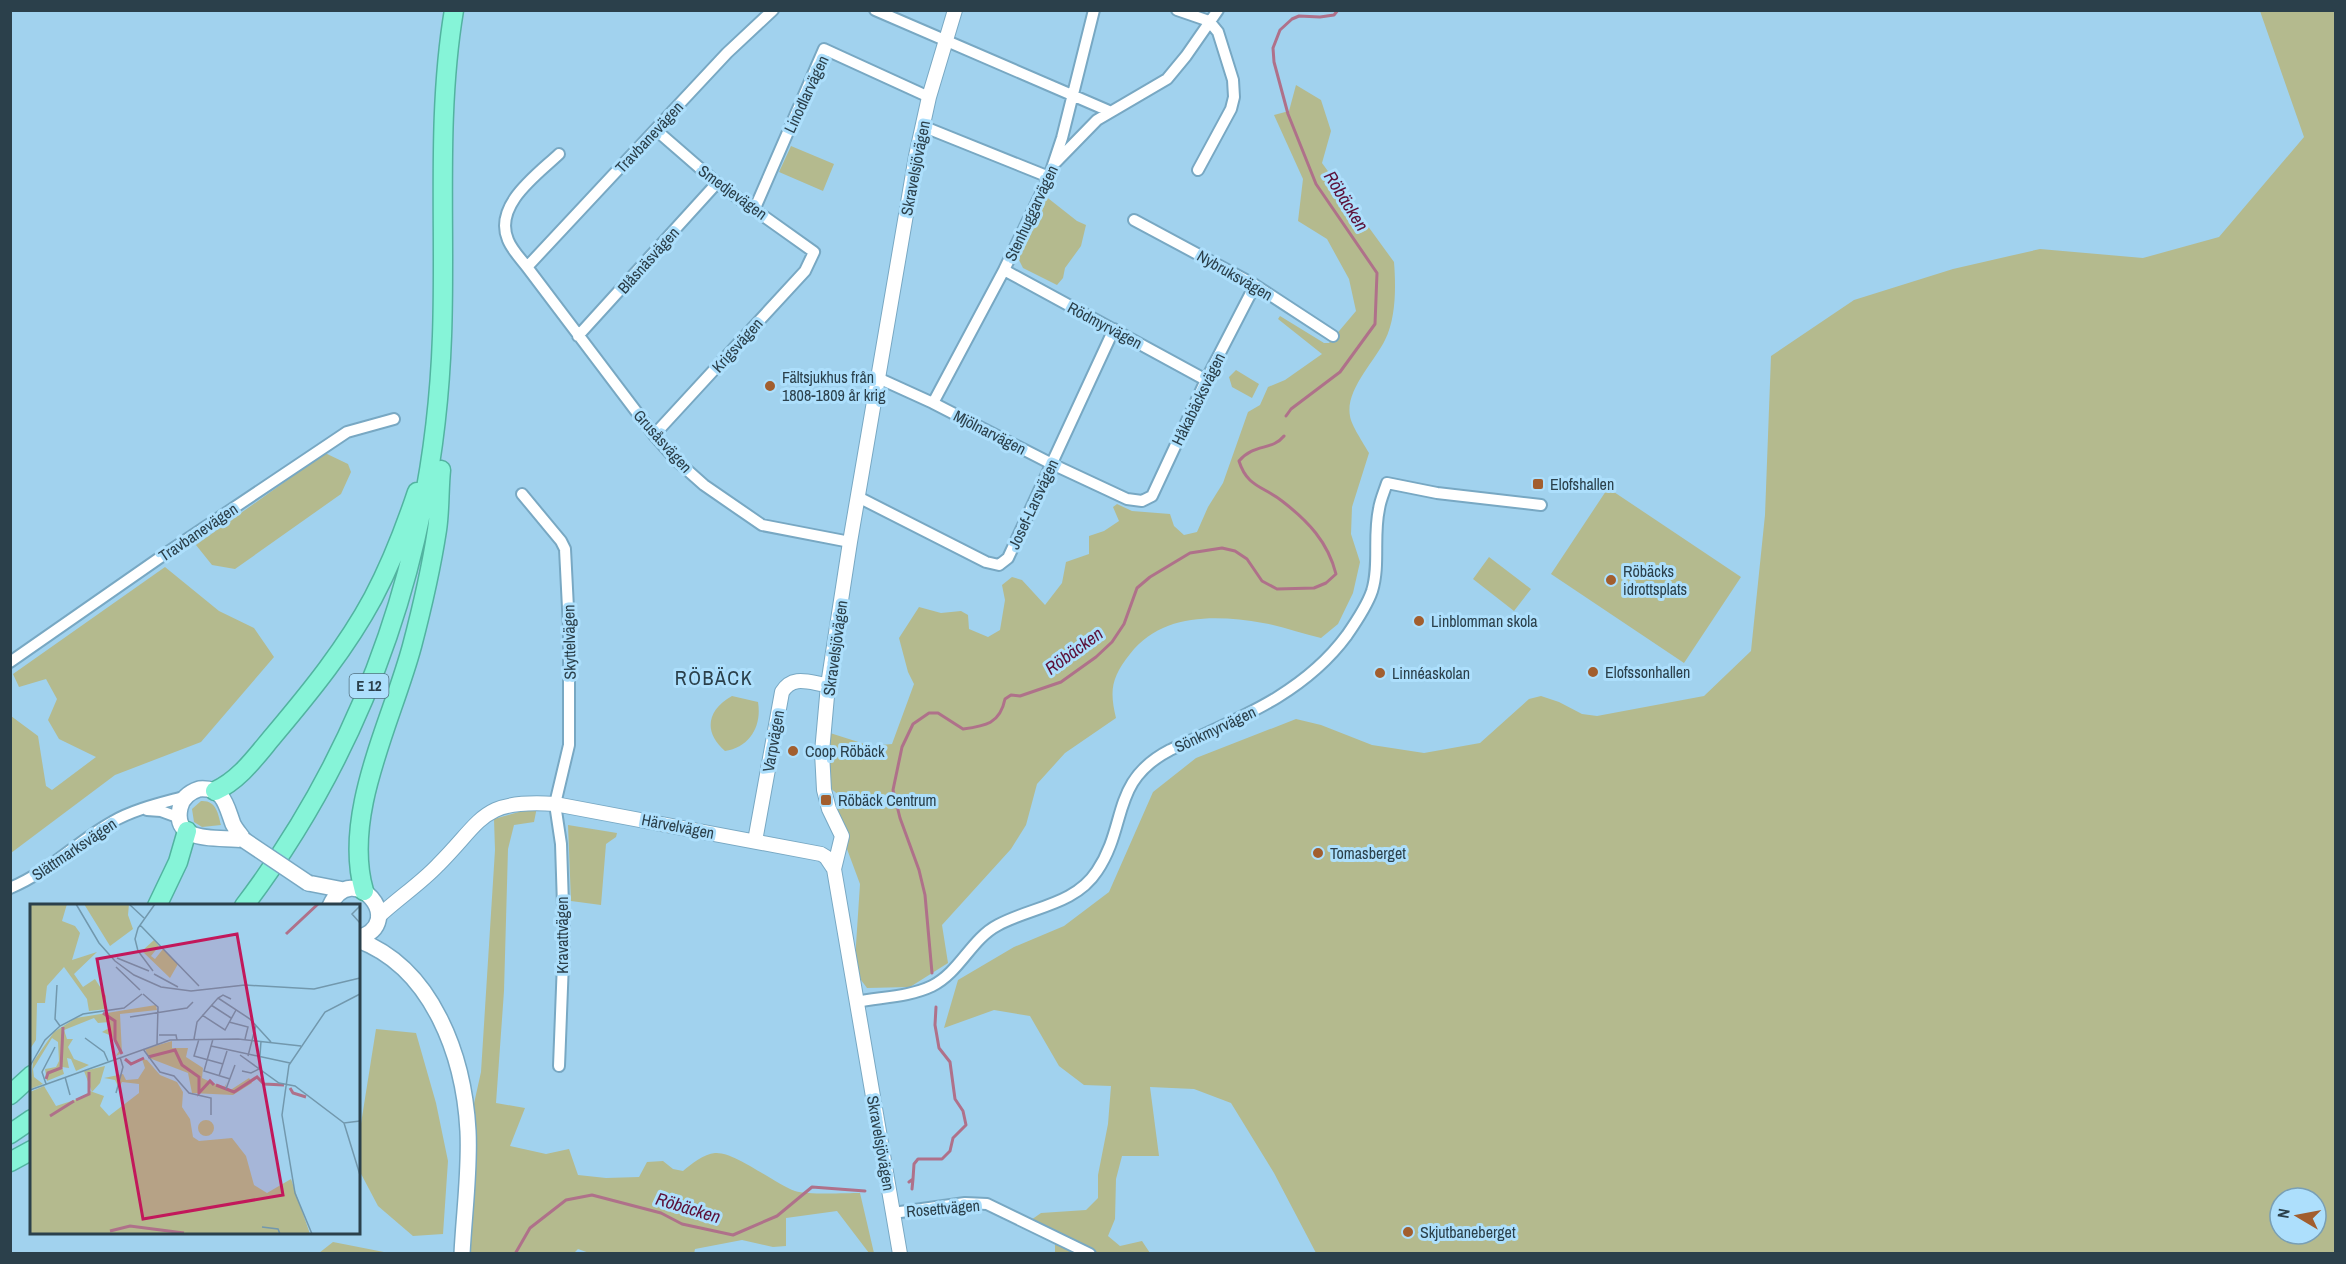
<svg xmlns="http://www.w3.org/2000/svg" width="2346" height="1264" font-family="'Archivo Narrow',sans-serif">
<rect width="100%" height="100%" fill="#a1d2ee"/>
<path fill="#b4ba8e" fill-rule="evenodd" d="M2260,11H2335V1253H1316L1274,1173L1231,1103L1194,1089L1150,1087L1159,1156H1122L1116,1179L1115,1219L1108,1236L1120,1246L1142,1241L1150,1253H1055V1233L1031,1220L1041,1213L1086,1210L1098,1198V1175L1108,1124L1111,1086L1084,1085L1059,1066L1030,1016L994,1010L944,1028L958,980L1014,947L1064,926L1109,892L1153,792L1196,758L1296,719L1321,725L1372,745L1424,753L1480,743L1529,699L1541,696L1559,702L1582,714L1597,716L1704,696L1751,651L1765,515L1771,356L1854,300L1953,269L2040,249L2143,258L2219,237L2304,137ZM2280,1198H2316V1234H2280Z
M1296,85L1321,100L1331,131L1322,163L1394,262C1396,287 1396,318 1385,340C1375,361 1345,390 1350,416C1351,425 1364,444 1369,453L1352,507L1351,534L1360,562L1353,593L1338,624L1321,638C1302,634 1283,626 1263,623C1216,615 1162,613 1130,654C1112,677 1109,689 1116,718L1065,753L1037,784L1026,825L1011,849L942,925L948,963L910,987L867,988L861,980L855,960L860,884L847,849V836L835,810L840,796L829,787L825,754L830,733L871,746L892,744L914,684L908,672L899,638L919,607L941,613L961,611L968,615L969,629L988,637L1000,630L1005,600L1002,585L1012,577L1022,580L1045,605L1062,583L1066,562L1089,554V536L1104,531L1119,521L1113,507L1117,504L1132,511L1170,514L1174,526L1184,535L1197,532L1208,507L1223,483L1248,412L1260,405L1268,387L1285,380L1322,354L1278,319L1280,316L1324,343H1329L1356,311L1349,279L1327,239L1298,221L1303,179L1274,115L1289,111Z
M791,146L834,164L823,191L779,172Z
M1044,195L1077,221L1086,225L1081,246L1065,268L1063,278L1057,285L1023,268L1019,260L1022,245L1031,232Z
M1236,370L1259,384L1252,398L1232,387L1229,377Z
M325,453L348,464L351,472L341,494L235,569L212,565L196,545Z
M1608,488L1741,577L1684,663L1551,574Z
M1489,557L1531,589L1514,611L1473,579Z
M165,567L219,611L254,628L274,657L201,742L115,775L11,853V716L38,736L46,786L52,790L96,757L59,739L48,720L57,699L46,679L19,687L13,674Z
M732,696L758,702C762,726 750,747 725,751C703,732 707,710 732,696Z
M201,801C216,800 218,813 221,825L202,827L194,822L192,809Z
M537,807L534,822L514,825L508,849L504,991L496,1103L525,1108L510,1146L546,1154L569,1149L578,1175L606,1178L639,1177L647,1162L663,1161L673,1169L683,1171C691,1164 704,1154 715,1153C734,1151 775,1184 795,1191C807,1195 845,1193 860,1193L874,1253H869L837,1211L786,1218V1246L773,1247L742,1240L695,1249L694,1254H592L578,1249L573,1254H470L473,1108L481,1072L495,850L494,819Z
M568,825L617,833L616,837L606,844L601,905L571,901Z
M376,1029L416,1033L436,1103L448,1161L443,1234L413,1236L378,1206L359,1170L360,1130Z
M333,1242L389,1253H319Z"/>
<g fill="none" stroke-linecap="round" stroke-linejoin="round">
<path stroke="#af718a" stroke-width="3" d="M1286,416L1291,409L1340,372L1375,324L1377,273L1316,184L1288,114L1274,62L1273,48L1280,30L1292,19L1299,16L1320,17L1334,15L1338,10
M932,973L925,895L919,870L900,818L893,790L902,747L913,724L929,713H938L963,729C985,726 1000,724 1005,699L1011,695L1020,696L1061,682L1096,657L1112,642L1124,624L1137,588L1150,577L1190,553L1222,548L1235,551L1247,559L1262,581L1277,589L1314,588L1326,583L1336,574C1328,542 1308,521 1282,501C1263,486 1247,487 1239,461C1254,443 1272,451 1284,436
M909,1182L913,1179L914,1164L918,1159H942L950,1151L953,1138L966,1125L963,1111L955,1099L950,1062L939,1048L935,1025L936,1007
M912,1189L913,1179
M515,1254L530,1228L566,1200L592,1195L661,1213L682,1224L733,1235L777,1216L812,1187L865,1191"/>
<g stroke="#78a8c3" stroke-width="14">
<path id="minor" d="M875,10L1109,111
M1177,10L1209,21L1218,32L1233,80L1234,97L1231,109L1198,170
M922,126L1049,177
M559,154C538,174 493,205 508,240C512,250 521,259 527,267L654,435L677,461L704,485L762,525L850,542
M1056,162L1097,120L1167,79L1186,56L1218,10
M755,208L824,49L929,97
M1134,220L1255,285L1333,336
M527,267L727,53L773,10
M1004,270L1206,380
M578,336L717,183
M878,378L933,403L1052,464L1127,499L1142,501L1152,496L1206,380L1255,285
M933,403L1004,270L1049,177L1062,138L1094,10
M654,435L805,271L814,252L717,183L656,130
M522,494L561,541L565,549L569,628V745L555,804L561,844L564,936L559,1066
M858,497L986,562L999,565L1008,558L1114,329
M10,662L168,552L347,432L394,419
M147,810L161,811L180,818
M10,888C49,872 76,842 112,822C134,809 162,803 187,796
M856,1002C881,997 909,997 932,986C960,972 971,939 998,925C1031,907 1075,905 1097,871C1128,825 1110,781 1170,750C1235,720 1303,695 1347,635C1356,622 1367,606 1372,591C1380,565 1373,536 1379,509C1380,501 1384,492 1387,483L1437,493L1541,505
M893,1213L965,1203L987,1204L1090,1254"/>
</g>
<g stroke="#78a8c3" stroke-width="16">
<path id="tertiary" d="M755,841L782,692C793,674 810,683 828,685
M378,917C397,899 420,884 438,865C484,819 481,799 555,804L821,854L826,857L834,869
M900,1254L834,869L842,836L829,809L824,790L822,752L828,685L850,542L916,156L929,97L955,10"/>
</g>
<g stroke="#78a8c3" stroke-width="18">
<path id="secondary" d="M199,789C224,787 226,805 233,824C236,830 241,835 244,840C223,836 172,846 180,808C182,798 190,792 199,789Z
M308,883L344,890
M330,906C352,857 409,923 358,938
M358,940C433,968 464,1057 468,1131C470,1171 464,1213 462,1254"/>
</g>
<g stroke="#52b3a0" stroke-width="21">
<path id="trunk" d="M215,791C240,780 257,755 274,735C311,691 346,648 373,598C391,564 405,528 417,492
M364,891C342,814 392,721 412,646C422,608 431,569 437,530C440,510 439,490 441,470
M157,906L178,862L187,831
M244,906C370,740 435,542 442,336C446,228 436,117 454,10
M10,1095L32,1075
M10,1134L32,1119
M10,1162L32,1150"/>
</g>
<use href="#minor" stroke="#fff" stroke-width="10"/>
<use href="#tertiary" stroke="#fff" stroke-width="14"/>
<use href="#secondary" stroke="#fff" stroke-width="15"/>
<use href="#trunk" stroke="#86f4d8" stroke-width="18"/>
<g stroke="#78a8c3" stroke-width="18" stroke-linecap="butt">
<path id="secondary-bridge" d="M244,840L308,883"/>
</g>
<use href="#secondary-bridge" stroke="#fff" stroke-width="15"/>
</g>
<g fill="#a25e2e" stroke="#addffc" stroke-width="2">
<circle cx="770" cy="386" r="6"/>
<rect x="1532" y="478" width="12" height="12" rx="3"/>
<circle cx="1611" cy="580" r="6"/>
<circle cx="1419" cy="621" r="6"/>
<circle cx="1593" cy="672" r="6"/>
<circle cx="1380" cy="673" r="6"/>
<circle cx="793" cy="751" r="6"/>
<rect x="820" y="794" width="12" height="12" rx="3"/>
<circle cx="1318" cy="853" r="6"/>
<circle cx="1408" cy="1232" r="6"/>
</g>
<g text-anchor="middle" stroke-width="6" stroke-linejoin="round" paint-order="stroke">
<rect fill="#addffc" stroke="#527080" stroke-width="1.5" x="349.5" y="674" width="39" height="24" rx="4.5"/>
<g font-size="15" font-weight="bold" fill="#2b404b">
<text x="369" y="691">E 12</text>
</g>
<g font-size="16" fill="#2b404b" stroke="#addffc">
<text transform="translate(806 94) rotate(-65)" y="6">Linodlarvägen</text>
<text transform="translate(649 137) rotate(-47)" y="6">Travbanevägen</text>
<text transform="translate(915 168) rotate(-79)" y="6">Skravelsjövägen</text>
<text transform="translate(733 192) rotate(36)" y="6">Smedjevägen</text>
<text transform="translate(1031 213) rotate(-65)" y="6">Stenhuggarvägen</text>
<text transform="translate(648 260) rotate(-48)" y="6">Blåsnäsvägen</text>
<text transform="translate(1235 275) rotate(30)" y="6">Nybruksvägen</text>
<text transform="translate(1105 325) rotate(28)" y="6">Rödmyrvägen</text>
<text transform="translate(737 345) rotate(-48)" y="6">Krigsvägen</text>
<text transform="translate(1198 399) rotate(-64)" y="6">Håkabäcksvägen</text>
<text transform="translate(990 432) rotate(27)" y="6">Mjölnarvägen</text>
<text transform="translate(663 441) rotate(48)" y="6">Grusåsvägen</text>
<text transform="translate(1033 504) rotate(-65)" y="6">Josef-Larsvägen</text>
<text transform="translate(198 532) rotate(-34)" y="6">Travbanevägen</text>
<text transform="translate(569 642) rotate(-91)" y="6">Skyttelvägen</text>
<text transform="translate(835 648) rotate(-82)" y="6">Skravelsjövägen</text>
<text transform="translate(1215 729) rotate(-25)" y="6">Sönkmyrvägen</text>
<text transform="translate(773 741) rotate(-80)" y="6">Varpvägen</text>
<text transform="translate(678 826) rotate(11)" y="6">Härvelvägen</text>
<text transform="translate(74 849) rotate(-34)" y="6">Slättmarksvägen</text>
<text transform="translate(562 935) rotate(-90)" y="6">Kravattvägen</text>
<text transform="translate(881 1143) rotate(80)" y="6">Skravelsjövägen</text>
<text transform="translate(943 1208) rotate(-5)" y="6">Rosettvägen</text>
</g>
<g font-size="16" fill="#2b404b" stroke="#addffc" text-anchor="start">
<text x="782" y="383">Fältsjukhus från<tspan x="782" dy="18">1808-1809 år krig</tspan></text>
<text x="1550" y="490">Elofshallen</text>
<text x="1623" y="577">Röbäcks<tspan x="1623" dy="18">idrottsplats</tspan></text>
<text x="1431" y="627">Linblomman skola</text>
<text x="1605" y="678">Elofssonhallen</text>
<text x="1392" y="679">Linnéaskolan</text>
<text x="805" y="757">Coop Röbäck</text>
<text x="838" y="806">Röbäck Centrum</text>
<text x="1330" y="859">Tomasberget</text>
<text x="1420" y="1238">Skjutbaneberget</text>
</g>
<g font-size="18" font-style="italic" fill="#5c0f38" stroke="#addffc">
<text transform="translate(1346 201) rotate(58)" y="6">Röbäcken</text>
<text transform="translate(1074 651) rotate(-36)" y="6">Röbäcken</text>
<text transform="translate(688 1208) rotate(17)" y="6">Röbäcken</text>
</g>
<g font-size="20" letter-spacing="1.5" fill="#2b404b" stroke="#addffc">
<text x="714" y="685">RÖBÄCK</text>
</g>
</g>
<g transform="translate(30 904)">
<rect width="330" height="330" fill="#a1d2ee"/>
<path d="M0,0H37L32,17L45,22L50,29L42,56L67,48L44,70L53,83L65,75L76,92V105L59,107L57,95L34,63L17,82L15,99H7L6,136L0,145ZM54,0H99L98,11L103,25L80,42ZM124,36L129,42L121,52L125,55L133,45L148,60L140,74L112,47ZM126,101L127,106L90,110L92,149L86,152L89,147L82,132L72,128L79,124V118L68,119L64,114L34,126L37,135H43L38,143L44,155L59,161L46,167L41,155L37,154L39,164L32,163L34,170L17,177L15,165L26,163L29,157L28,138L22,134L3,165L4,173L13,180L0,185L3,158L24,128L46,114ZM142,137V144H158L156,153L173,164L172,174L194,184L197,178L195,184L199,187L219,174L222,179L203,191L162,189L158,169L119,154L115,145ZM112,155L117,156L130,171L147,178L153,188L152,203L160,215L163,233L169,237L202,234L216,252L224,281L237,289L261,275L280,330H0V188L14,182L26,202L57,192L60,187L74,192L70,202L79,212L109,189V180L92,178L89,184L85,176L74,174L93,170L96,176L108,175L115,164ZM75,162L70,179L62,188L54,167ZM168 224a8 8 0 1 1 16 0a8 8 0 1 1-16 0Z" fill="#b4ba8e"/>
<path fill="none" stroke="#af718a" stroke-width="3" d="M256,30L288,0M73,109L85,117V136L92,150M118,153L145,146L152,161L169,173V189L180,177L184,181M95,155L101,160L114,154M16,175L18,169L31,164L33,123M186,181L204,188L227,173L234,180L254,181M260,184L263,189L276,193M46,196L59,190V168M20,212L44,197M80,327L100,322L154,329"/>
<path fill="none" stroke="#7298ad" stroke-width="1.5" d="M46,0L69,39L85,57L104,71L131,83L161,87L215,81L284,85L330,74M99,0L114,14M330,2L322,10L330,19M110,21L169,82M87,54L119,67M86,63L110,86M123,67L108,47L105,35L108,24L125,0M124,70L148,83M27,81L25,115L30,122M113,90L128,103L127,140M188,94L220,115L241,138M181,101L201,114M172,111L195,126L206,106M100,113L157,104L163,98M199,118L218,123L215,135M129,131H146L147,136M55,134L74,148L78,157M164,135L167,118L188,94L193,91L201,95M169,135L164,152L193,160M183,135L174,167L200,175M181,142L260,159M113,145L130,168L144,172L159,189L181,194V211M210,151L249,179L265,182L314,219L330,217M218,152L226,121M0,162L15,136L30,122L53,110L94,104L112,90M212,167L221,169L229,165L231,137M189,172L197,147M35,173L40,191M16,180L12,168L25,143M196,185L205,161M0,186L140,136L208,135L271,142M86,189L93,163L90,153M314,219L330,271M232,323L248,325L250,330M282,330L265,289L252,211L259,161L295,108L330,90"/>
<path fill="#c2185b" fill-opacity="0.15" stroke="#c2185b" stroke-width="3" d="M207,30L253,291L113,315L67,55Z"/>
<rect width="330" height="330" fill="none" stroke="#2b404b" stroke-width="3"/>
</g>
<rect width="2346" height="1264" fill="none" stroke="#2b404b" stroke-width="24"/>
<g transform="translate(2298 1216) rotate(280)"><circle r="28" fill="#addffc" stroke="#799fb5" stroke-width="1.5"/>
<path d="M0-4.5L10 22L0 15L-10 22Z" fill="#a25e2e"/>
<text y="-9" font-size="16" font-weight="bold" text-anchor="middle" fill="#2b404b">N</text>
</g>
</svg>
